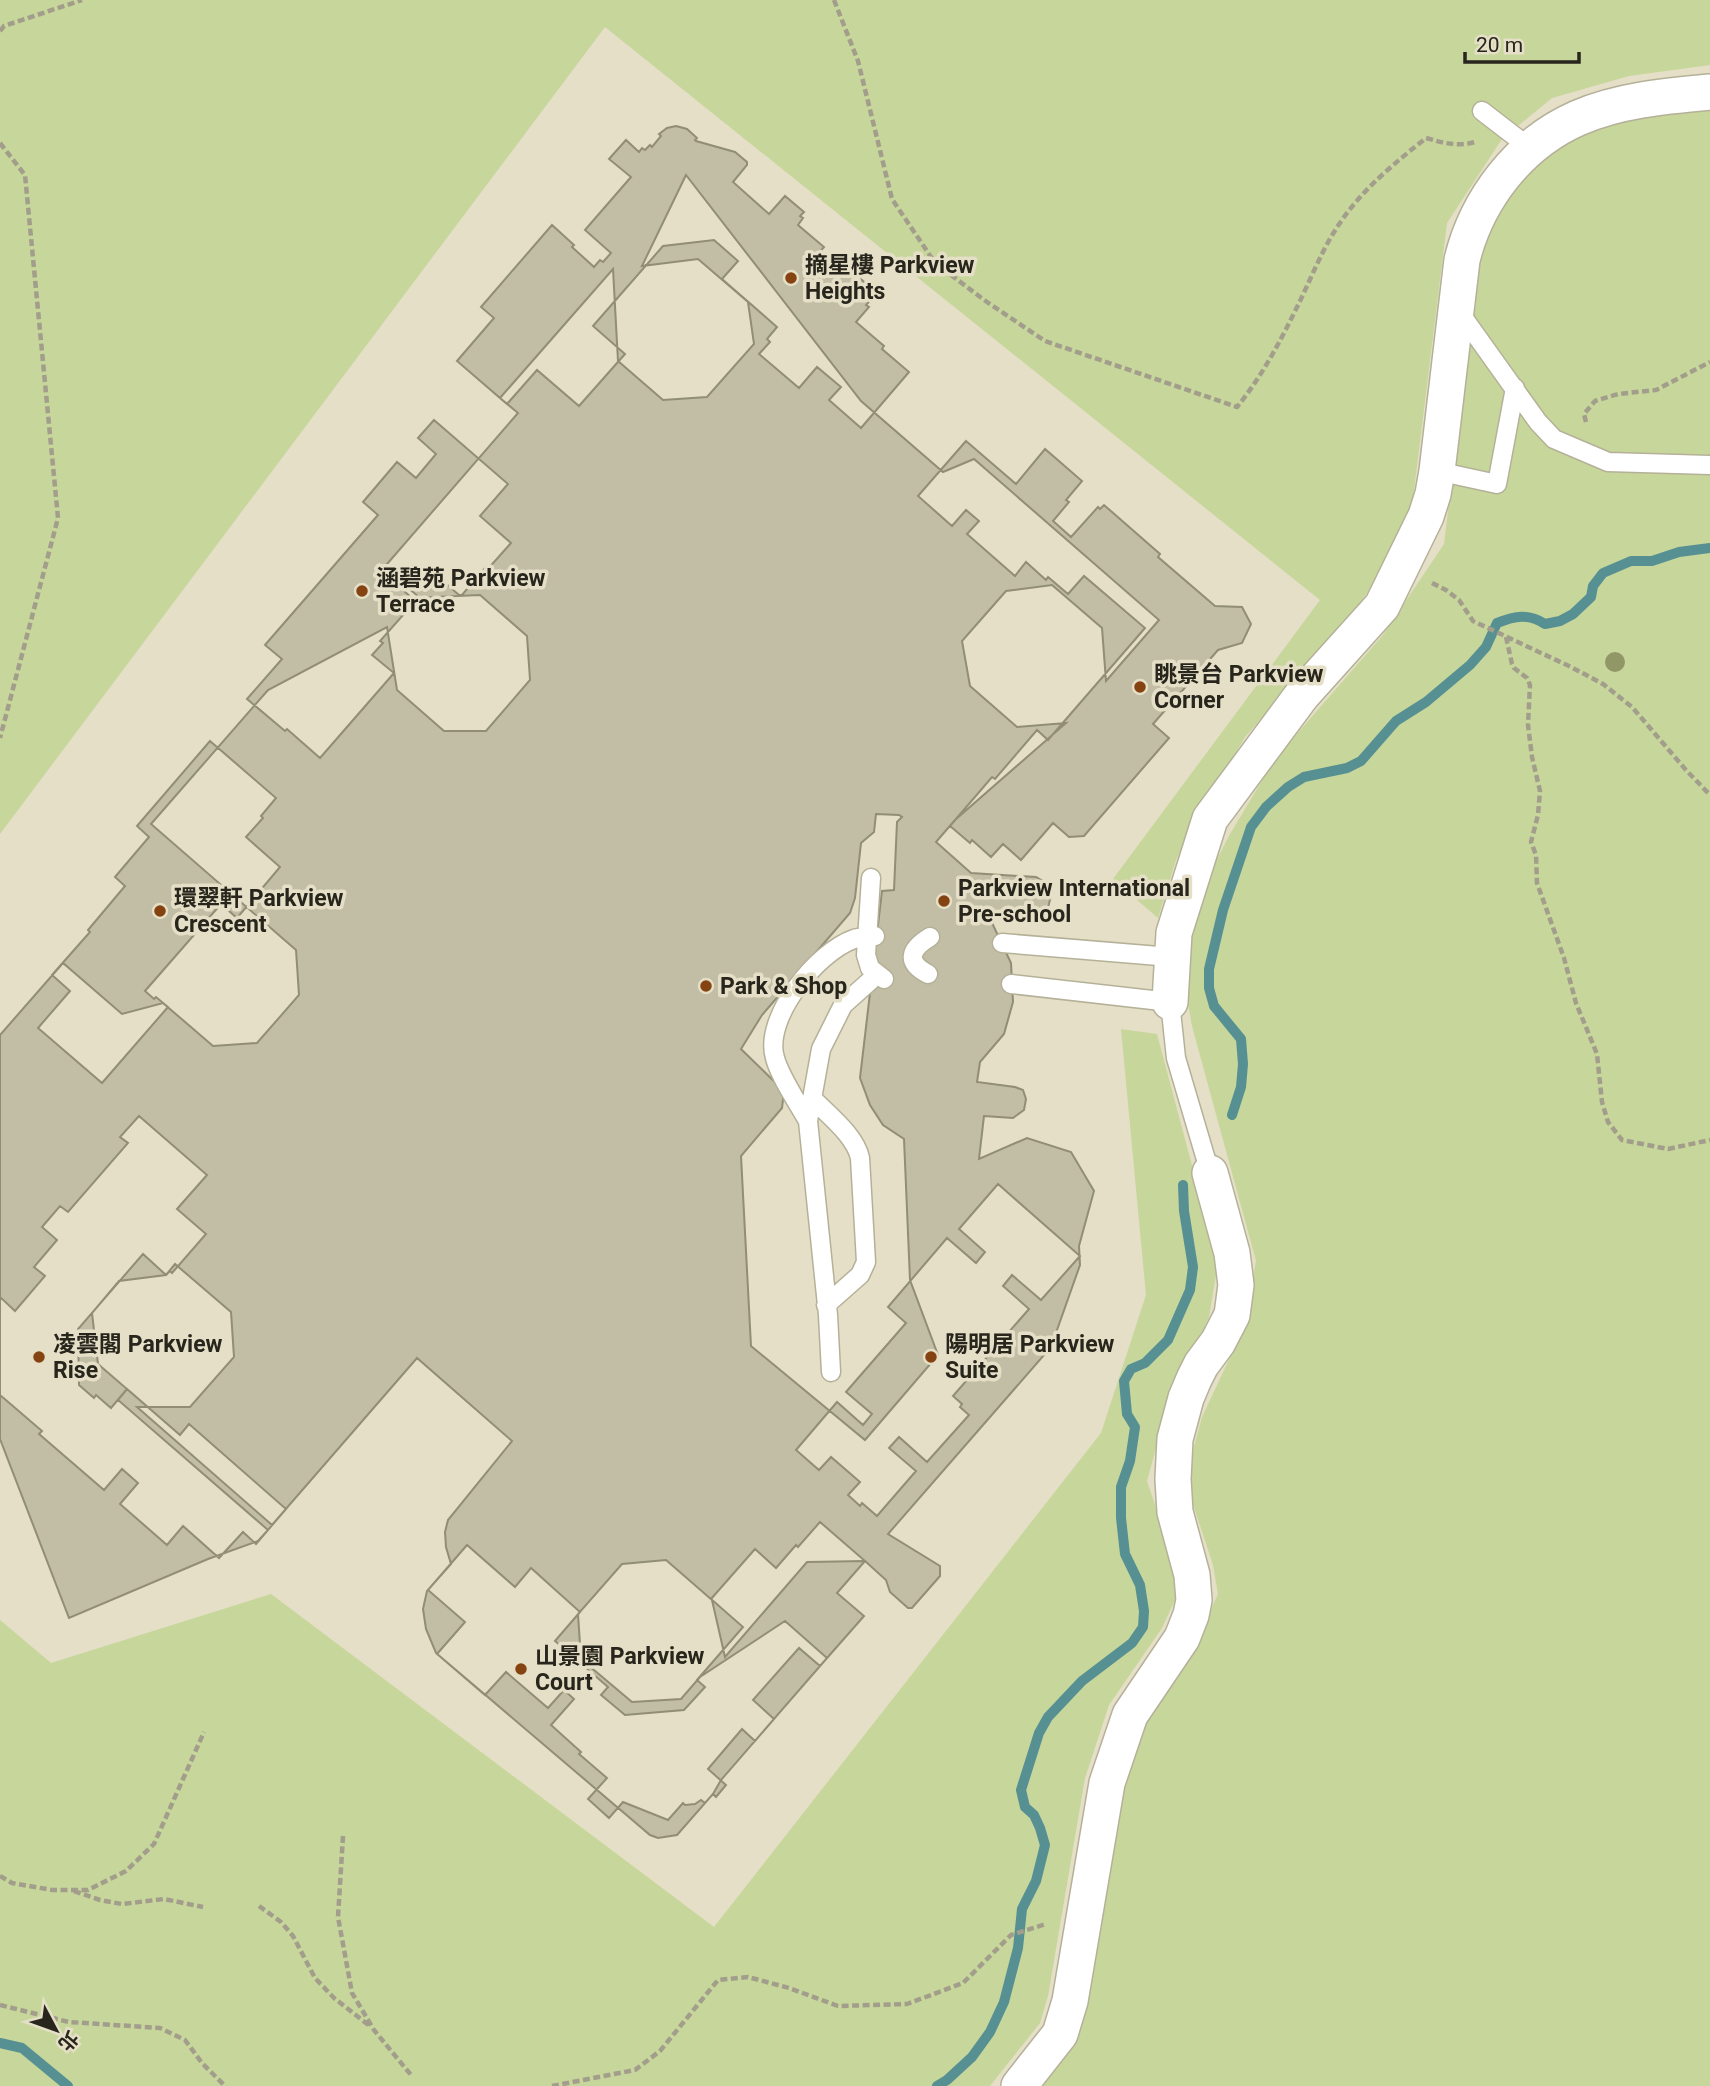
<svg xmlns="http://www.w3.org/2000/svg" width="1710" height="2086" font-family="Roboto,'Noto Sans TC',sans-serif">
<rect width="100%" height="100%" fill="#e4dfc6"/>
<path fill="#c7d69b" d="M0,0H1710V65L1629,76L1552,98L1502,139L1447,223L1409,531L1353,613L1245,737L1198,816L1176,860L1158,918L1113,879L1320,600L605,27L0,834Z
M1710,102V2086H1037L1120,1787L1142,1721L1194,1645L1218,1594L1213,1565L1185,1480L1202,1417L1244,1328L1256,1261L1192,1026L1184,981L1193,926L1210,873L1230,834L1275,759L1383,635L1444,544L1482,236L1529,164L1570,132Z
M1121,1029L1157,1034L1218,1263L1209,1317L1168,1404L1147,1481L1178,1573L1180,1589L1162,1628L1109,1705L1085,1778L1048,1996L1040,2023L990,2086H0V1620L51,1663L271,1594L714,1927L1101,1433L1146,1295Z"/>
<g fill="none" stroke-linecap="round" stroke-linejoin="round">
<path stroke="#579092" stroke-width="10" d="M1232,1115L1241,1087L1243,1064L1241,1039L1214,1006L1209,988V969L1223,910L1251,827L1266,807L1288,787L1304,777L1347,768L1361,761L1396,721L1426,702L1470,665L1486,647L1497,623C1515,616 1528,613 1545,624L1560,621L1573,614L1591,597L1593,586L1603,573L1631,561H1652L1679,552L1710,548
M0,2043L22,2048L68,2086
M937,2086L947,2080L972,2057L990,2032L1004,2002L1018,1948L1022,1909L1036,1881L1045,1845L1040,1828L1034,1815L1025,1807L1021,1790L1039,1733L1048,1717L1082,1681L1132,1643L1143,1627L1144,1611L1140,1585L1125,1554L1121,1518V1487L1130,1461L1135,1427L1127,1414L1124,1381L1131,1369L1145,1363L1168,1340L1190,1290L1193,1267L1184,1211L1183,1185"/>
</g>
<path fill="#c2bda5" stroke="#918d76" stroke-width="2" fill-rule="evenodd" d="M676,126L687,129L697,138L695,140L696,141L735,152L747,162V165L733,182L769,214L785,196L804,212L800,216L803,218L798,225L824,247L810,263L826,277L840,261L877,293L866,305L869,307L856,322L884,346L882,349L909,372L861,428L829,400L841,387L817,367L799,388L759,354L770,342L767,339L777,327L722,279L738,261L714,240L663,246L593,326L625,354L579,406L537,370L507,404L457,361L494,318L481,307L552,225L574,245L572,247L594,267L600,260L603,262L611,253L585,230L631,177L609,159L626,140L639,152L642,148L645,150L650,145L652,147L661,136L659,134L667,128Z
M686,175L861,401L943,472L974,459L1159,620L1106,681L1102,628L1052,585L1006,591L962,641L970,686L1017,727L1066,723L955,820L936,842L971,873L1036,877L1046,883L1051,895L1048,908L1033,916L993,915V925L1011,963L1013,1002L1004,1034L980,1062L977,1082L1015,1087L1023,1090L1026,1099L1024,1110L1013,1118L984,1116L979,1159L1027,1138L1071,1152L1094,1191L1079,1246L1080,1265L1051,1347L888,1534L940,1566V1576L912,1608H908L890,1592L886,1580L865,1561L807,1562L725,1657L712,1600L666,1560L622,1564L578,1614L581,1659L632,1702L681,1699L700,1677L785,1621L827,1658L721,1780L713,1794L677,1835L658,1838L650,1835L436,1653L426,1629L423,1609L427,1591L451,1564L446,1547L445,1532L448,1520L512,1441L417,1358L272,1525L137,1407H190L234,1357L231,1312L175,1264L166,1275L119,1281L92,1313L98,1364L127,1389L118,1400L268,1530L258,1541L208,1559L69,1618L0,1439V1035L63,963L122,1014L163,1003L213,1046L257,1043L299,995L296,950L151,824L268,690L387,627L397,690L444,731H486L530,680L527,636L480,595L412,598L381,571L518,413L500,398L613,269L618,361L663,400L707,397L754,344L748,302L698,259L642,266ZM876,814L899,815L902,817L897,822L894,890L882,891L860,1078L870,1105L883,1125L904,1139L910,1280L938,1355L865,1440L751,1346L741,1156L782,1108L784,1091L741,1049L762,1015L850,913L855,898L861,843L874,832Z
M434,420L508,484L480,516L511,543L487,570L485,568L462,595H459L427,567L408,588L419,597L380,641L383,643L372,655L394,673L320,758L287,729L285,731L247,699L282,659L265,645L378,515L363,502L397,462L416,478L436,454L418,438Z
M966,441L1016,484L1045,449L1082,481L1066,500L1069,502L1053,521L1071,537L1098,507L1100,509L1104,505L1160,554L1158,557L1215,606L1242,607L1251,624L1242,643L1218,650L1153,724L1169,738L1084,836L1069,837L1053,823L1021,860L1003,844L991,857L972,840L970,843L950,826L992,777L995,779L1037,730L1048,740L1145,628L1084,576L1068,594L1048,577L1046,580L1026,562L1015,576L967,534L979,521L966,510L952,526L918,496Z
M210,741L276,798L261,816L263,818L246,837L280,867L237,918L221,904L145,991L154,999L156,997L168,1007L102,1083L38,1028L70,991L52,975L90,932L88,930L125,886L115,877L149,837L137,826Z
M139,1116L207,1175L177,1209L206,1234L172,1273L170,1271L166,1275L143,1254L78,1329L79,1385L94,1398L96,1395L111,1408L127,1389L180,1435L189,1424L286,1509L256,1544L243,1532L219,1558L183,1526L167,1545L120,1504L138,1483L122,1469L104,1490L39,1434L42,1431L0,1395V1297L15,1311L45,1276L34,1267L57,1240L42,1227L60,1206L68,1212L128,1143L120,1137Z
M998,1184L1080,1256L1041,1300L1012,1275L1003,1286L1029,1309L953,1396L962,1404L960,1407L969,1415L927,1462L899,1437L889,1448L916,1471L877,1516L862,1503L860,1506L848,1495L860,1482L831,1457L819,1470L796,1450L837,1402L863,1425L872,1414L846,1392L906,1323L888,1307L947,1238L976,1263L985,1252L959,1229Z
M820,1522L865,1561L837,1593L864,1616L820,1666L799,1648L753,1700L774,1719L755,1741L742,1729L708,1769L726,1785L716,1797L713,1794L705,1803L701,1800L695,1804L685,1805L683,1803L668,1820L623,1802L609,1818L588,1799L607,1778L579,1754L581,1752L551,1725L574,1699L564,1690L548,1708L506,1672L485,1695L437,1654L465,1622L428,1590L467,1545L515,1587L531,1568L580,1612L555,1641L608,1687L601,1695L625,1715L684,1710L705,1687L697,1680L743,1627L711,1599L755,1549L776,1568L796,1545L798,1547Z"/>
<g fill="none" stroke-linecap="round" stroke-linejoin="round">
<g stroke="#b5b199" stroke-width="21">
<path id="lane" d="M1482,111L1530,148
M1458,310L1538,422L1554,439L1608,462L1710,465
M1437,471L1497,484L1515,388
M871,878L866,955L870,968L884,979
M1002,943L1171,957
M928,974C905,962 910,949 930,937
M1011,984L1170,1002L1176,1058L1210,1173
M812,1098C828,1115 855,1135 860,1158L866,1262L860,1275L826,1305
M808,1121C798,1103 780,1077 775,1058C763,1018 817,952 854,939C860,937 869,937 875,936
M831,1372L828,1315L808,1121L821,1049L843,1005L871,980"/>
</g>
<g stroke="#b5b199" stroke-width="38">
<path id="street" d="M1170,1002L1174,933L1210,819L1302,695L1382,606L1426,516L1433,494L1437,471L1462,260C1477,199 1519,144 1578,118C1619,100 1666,96 1710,92
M1019,2086L1060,2034L1070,2001L1107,1783L1130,1715L1182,1638L1191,1615L1194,1600L1192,1575L1175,1512L1173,1479L1175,1439L1186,1398L1194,1379L1201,1365L1218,1342L1232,1315L1236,1285L1232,1253L1210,1173"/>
</g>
<path stroke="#a29e8b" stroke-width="4.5" stroke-dasharray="7 3.5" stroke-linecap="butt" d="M834,0L858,61L892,199L935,263L987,302L1045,341L1237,407C1263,375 1282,338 1300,301C1313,274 1324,245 1342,220C1364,188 1396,162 1426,138C1444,143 1457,147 1475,142
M0,31L4,26L82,0
M0,143L25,175L58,518L0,738
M1586,422L1584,414L1595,401L1618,394L1656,390L1710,362
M1432,583L1446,590L1459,600L1473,621L1571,667L1603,684L1632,707L1686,770L1710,795
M1506,637L1512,664L1514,668L1527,678L1530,685L1528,725L1532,757L1540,791L1538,815L1531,842L1536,855L1537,883L1564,958L1576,1003L1597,1054L1602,1102L1608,1122L1622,1140L1668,1149L1710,1140
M343,1836L338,1917L352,1993L374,2030L411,2075
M0,1876L12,1883L52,1890H88L126,1871L154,1844L204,1732
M74,1891L100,1900L122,1904L164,1899L203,1907
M259,1906L281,1922L293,1936L315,1978L334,1998L371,2027
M0,2005L69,2022L160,2028L185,2040L202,2063L225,2086
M552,2086L635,2070L660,2051L718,1980L748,1977L789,1988L838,2006L907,2004L963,1983L1011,1935L1046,1924"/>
<use href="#lane" stroke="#fff" stroke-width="18"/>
<use href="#street" stroke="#fff" stroke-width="35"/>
</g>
<circle fill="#929768" cx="1615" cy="662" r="10"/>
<g fill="#864312" stroke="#e4dfc6" stroke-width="2.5">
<circle cx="791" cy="278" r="7"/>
<circle cx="362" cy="591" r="7"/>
<circle cx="1140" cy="687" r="7"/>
<circle cx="944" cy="901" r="7"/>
<circle cx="160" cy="911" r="7"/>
<circle cx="706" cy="986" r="7"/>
<circle cx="39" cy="1357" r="7"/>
<circle cx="931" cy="1357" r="7"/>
<circle cx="521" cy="1669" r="7"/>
</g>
<g text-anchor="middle" stroke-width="7" stroke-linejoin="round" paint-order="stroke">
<g font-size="23" font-weight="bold" fill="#27251c" stroke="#e4dfc6" text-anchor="start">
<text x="805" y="273">摘星樓 Parkview<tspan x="805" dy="26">Heights</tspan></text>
<text x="376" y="586">涵碧苑 Parkview<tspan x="376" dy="26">Terrace</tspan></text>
<text x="1154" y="682">眺景台 Parkview<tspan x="1154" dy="26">Corner</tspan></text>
<text x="958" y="896">Parkview International<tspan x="958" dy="26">Pre-school</tspan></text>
<text x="174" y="906">環翠軒 Parkview<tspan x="174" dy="26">Crescent</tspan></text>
<text x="720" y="994">Park &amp; Shop</text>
<text x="53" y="1352">凌雲閣 Parkview<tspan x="53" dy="26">Rise</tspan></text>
<text x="945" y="1352">陽明居 Parkview<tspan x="945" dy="26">Suite</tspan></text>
<text x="535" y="1664">山景園 Parkview<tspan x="535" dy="26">Court</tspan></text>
</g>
</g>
<g transform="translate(56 2030) rotate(131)" stroke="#e4dfc6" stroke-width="5" paint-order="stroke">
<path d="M0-5L12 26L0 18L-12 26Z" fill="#27251c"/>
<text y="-10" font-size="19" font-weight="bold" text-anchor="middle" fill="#27251c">北</text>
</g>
<path d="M1465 52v10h114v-10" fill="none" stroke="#27251c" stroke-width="3.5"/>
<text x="1476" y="52" font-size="21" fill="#27251c" stroke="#e4dfc6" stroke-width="5" paint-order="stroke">20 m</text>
</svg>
